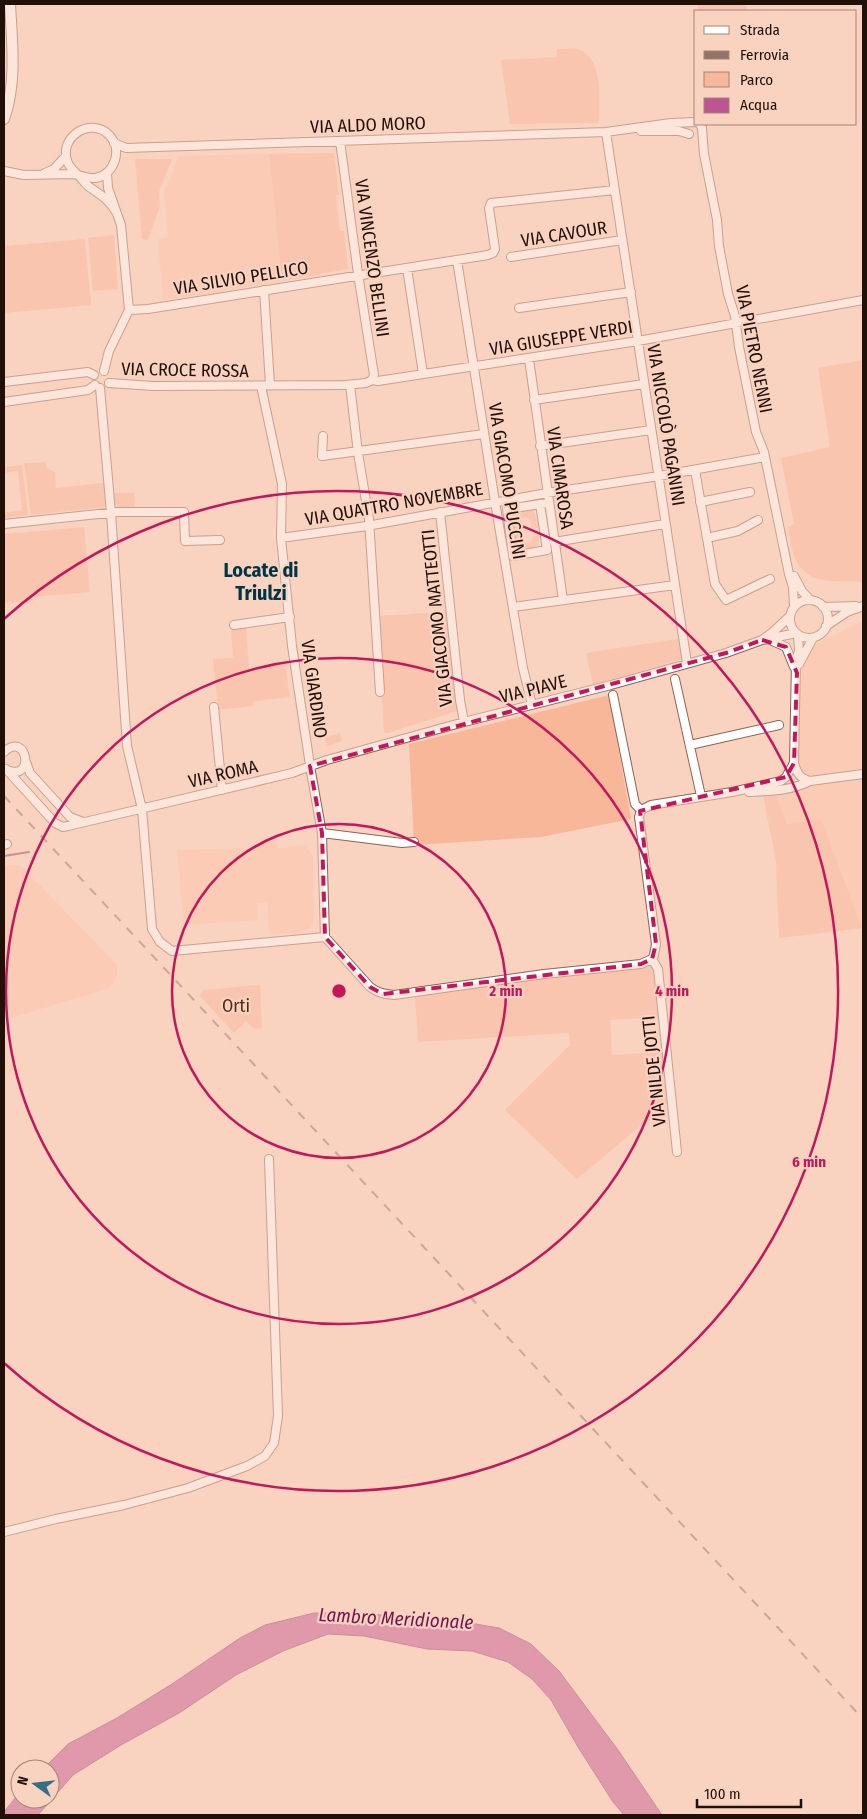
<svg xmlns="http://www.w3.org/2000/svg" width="867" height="1819" font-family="'Fira Sans Condensed',sans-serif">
<rect width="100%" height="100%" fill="#f9d2c0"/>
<path fill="#fcc4a9" d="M269,154L282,281L163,300L158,239L168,237L164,192L179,156Z
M863,622V928L779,938L776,861L763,791L799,785L797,674L791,649L818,643L852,626Z
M275,840L278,849L302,845L307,848L313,857L314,920L310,928L302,933L272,934L269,931L267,903H257L258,920L184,925L177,850L258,848V843Z
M4,865H20L117,965V974L114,982L107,989L4,1020Z"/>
<path fill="#f8b799" d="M697,4H746L747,11H698Z
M557,49C564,49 571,48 577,49C604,56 599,101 599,123L510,124L501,60L557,57Z
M334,153L339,195H336L340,231H344L348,269L282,281L269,154Z
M135,159H172L159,192L160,206L148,240L142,239Z
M114,235L118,289L93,291L88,238Z
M85,239L91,305L4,313V246Z
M863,360V582C838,581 806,586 795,558C791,548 790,537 788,527L794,524L781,458L830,447L818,368Z
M46,462L47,468L55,472L56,488L104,483L106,502L105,507L31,515L24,463Z
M22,465L28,515L4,518V513L22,510L18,471L4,473V467Z
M114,493H134L135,509H120L115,502Z
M527,509L533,510L535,514L538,528L531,527V523L532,522L526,517L521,519L524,528L520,529L513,527L511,520L512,514L519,510Z
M84,527L90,592L33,597V601L4,603V534Z
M514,533L522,534V542L530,544L534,535L539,536L538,544L531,550H519L514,548Z
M446,612L458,711L387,733L384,732L377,616Z
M246,628L249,669L285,664L290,697L253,701V706L218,710L213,659L233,658L231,629Z
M678,639L682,659L593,685L586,653Z
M609,695L631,819L541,837L414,845L409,744Z
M340,733L342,741L327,746L325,738Z
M775,793L787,824L821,819L862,928L779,938L776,861L763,795Z
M650,964L655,970L660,1017L610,1020L612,1055L664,1052L669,1102L577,1179L505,1110L570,1045L569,1033L418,1042L415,995Z
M260,985L262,1028L254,1029L246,1021L234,1033L200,996L203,990Z"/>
<path fill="#be5593" stroke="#8f4069" d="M314,1613H359L470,1623L499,1628L531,1644L559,1671L618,1750L662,1815H624L613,1802L578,1747L551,1700L532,1679L508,1662L472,1651L427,1649L364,1636L328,1634L283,1651L236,1675L179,1713L121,1745L73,1775L38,1815H4V1812L20,1792V1799H50V1769H43L68,1744L117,1718L172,1684L240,1638L265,1625Z"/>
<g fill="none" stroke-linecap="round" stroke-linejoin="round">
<path stroke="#8f4069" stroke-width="2" d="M4,856L29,852"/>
<g stroke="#8f6450" stroke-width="10">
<path id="minor" d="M700,124L702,128L704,154L717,220L719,246L728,294L735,316L739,347L756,432L764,452L789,574L793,587L794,606
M641,131H679L689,134
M606,132L687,663
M340,141L358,274L374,375L372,380
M114,143L126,148L606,132L671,123L696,122
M4,171L24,175L73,174C81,175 88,179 96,178C115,174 123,149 109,135C90,116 57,138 68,163C70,168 74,171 78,175C82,178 84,183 88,186C100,195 108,198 116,212
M45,173L54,169L66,156
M511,257L622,240
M457,260L495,502L523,668L532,705
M407,268L423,374
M264,290L270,385
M519,308L631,292
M129,310L148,309L488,255L493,253L495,249L489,208L491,203L615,190
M529,359L563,600
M104,371L109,351L129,310L121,225L108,188L107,173
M4,382L88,372L94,375
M109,383L153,386L345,385L366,383L372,380L378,381L638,341L863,300
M350,385L358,453L369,519L380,692
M261,386L282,484L281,538L292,646L311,772L322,833L325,937
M100,388L111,513L127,746L142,809L152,929L160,942L172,951L325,937
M534,400L644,384
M4,402L88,390L95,385
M323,436L322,456L484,434
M540,446L651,430
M695,470L715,584L726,600L770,579
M700,502L750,492
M540,504L547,550L513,556L507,509L548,503
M440,512L460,700L464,722
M4,524L117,512H184L185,541L220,540
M281,538L367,526L547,493L659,476L765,457
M707,538L738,531L758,520
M554,542L665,524
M794,576L802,591L810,600
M790 619a19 19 0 1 1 38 0a19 19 0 1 1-38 0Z
M513,607L675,585
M823,607L856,606
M234,625L290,617
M826,626L847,612L863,606
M798,635L799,651L796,661L794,763C797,773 799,778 810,781L863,774
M768,639L796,633
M762,640L768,639L786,647L794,667
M799,664L813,638
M675,679L701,796
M613,695L635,804L641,810
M214,707L222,790
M690,745L779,725
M4,752C27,730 36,782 7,770
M26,762L30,773L70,817L83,822
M6,769L55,823L63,827L68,826L292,773L327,760L464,722L611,685L726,653L762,640L773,632L790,616
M749,792C769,791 791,791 810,781
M641,810L651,805L732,792L781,781L786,777L794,763
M641,810L639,817L656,944L654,955L652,959
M322,833L402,843L414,842
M4,845L7,844
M325,937L370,987C378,993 384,994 394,995L544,974L641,964L652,959
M652,959L658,969L677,1152
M4,1532L56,1519L124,1505L188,1488L247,1466L265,1456L274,1443L278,1416L269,1159"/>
</g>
<g stroke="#8f6450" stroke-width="12">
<path id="major" d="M4,119C17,83 12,42 10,4"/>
</g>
<use href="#minor" stroke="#fff" stroke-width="8"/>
<use href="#major" stroke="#fff" stroke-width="10"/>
<path stroke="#917467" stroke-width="2" stroke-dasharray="9 9" stroke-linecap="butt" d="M4,796L863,1719"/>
</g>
<path d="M0 0H867V1819H0ZM762,640L786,647L797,673L794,763L786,777L640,811L656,944L652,959L641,964L383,994L370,987L325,937L322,833L310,766L726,653Z" fill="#f9d2c0" fill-opacity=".55" fill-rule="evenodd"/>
<path fill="none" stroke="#c2185b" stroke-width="4" stroke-dasharray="10 6" stroke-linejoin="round" d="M762,640L786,647L797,673L794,763L786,777L640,811L656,944L652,959L641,964L383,994L370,987L325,937L322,833L310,766L726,653Z"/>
<g fill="none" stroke="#c2185b" stroke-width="2.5">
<circle cx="339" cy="991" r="167"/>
<circle cx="339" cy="991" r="333"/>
<path d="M4 619A500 500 0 1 1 4 1363"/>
</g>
<g text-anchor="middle" stroke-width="4.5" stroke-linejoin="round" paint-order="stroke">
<g font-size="18" fill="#211008" stroke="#f9d2c0">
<text transform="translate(368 125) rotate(-2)" y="6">VIA ALDO MORO</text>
<text transform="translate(564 234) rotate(-9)" y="6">VIA CAVOUR</text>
<text transform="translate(372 258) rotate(82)" y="6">VIA VINCENZO BELLINI</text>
<text transform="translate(241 278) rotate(-9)" y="6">VIA SILVIO PELLICO</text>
<text transform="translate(561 338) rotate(-9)" y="6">VIA GIUSEPPE VERDI</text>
<text transform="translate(754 349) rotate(79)" y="6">VIA PIETRO NENNI</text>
<text transform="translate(185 370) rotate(1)" y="6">VIA CROCE ROSSA</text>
<text transform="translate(666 425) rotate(81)" y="6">VIA NICCOLÒ PAGANINI</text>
<text transform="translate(560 478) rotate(82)" y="6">VIA CIMAROSA</text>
<text transform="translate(507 481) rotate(81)" y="6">VIA GIACOMO PUCCINI</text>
<text transform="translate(394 504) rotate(-10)" y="6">VIA QUATTRO NOVEMBRE</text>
<text transform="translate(437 618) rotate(-96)" y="6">VIA GIACOMO MATTEOTTI</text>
<text transform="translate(314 689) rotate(82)" y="6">VIA GIARDINO</text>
<text transform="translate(533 689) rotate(-14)" y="6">VIA PIAVE</text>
<text transform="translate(223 774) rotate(-13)" y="6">VIA ROMA</text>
<text transform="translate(654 1071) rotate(-96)" y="6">VIA NILDE JOTTI</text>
</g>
<g font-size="18" fill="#572c15" stroke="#f9d2c0">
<text x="236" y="1012">Orti</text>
</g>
<g font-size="19" font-style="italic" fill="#741252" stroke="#f9d2c0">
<text transform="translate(396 1618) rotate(3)" y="7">Lambro Meridionale</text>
</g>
<g font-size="20" font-weight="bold" fill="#003547" stroke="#f9d2c0">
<text x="261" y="577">Locate di<tspan x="261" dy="23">Triulzi</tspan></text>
</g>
</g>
<circle cx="339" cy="991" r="8" fill="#c2185b" stroke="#f9d2c0" stroke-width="2.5"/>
<g font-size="15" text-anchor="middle" font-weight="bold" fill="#c2185b" stroke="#f9d2c0" stroke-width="4.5" stroke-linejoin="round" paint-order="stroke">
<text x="506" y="996">2 min</text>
<text x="672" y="996">4 min</text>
<text x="809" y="1167">6 min</text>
</g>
<rect width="867" height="1819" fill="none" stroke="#211008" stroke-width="10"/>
<rect x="694" y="10" width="162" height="115" fill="#f9d2c0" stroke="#a38476"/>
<rect x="704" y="26" width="25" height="8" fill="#ffffff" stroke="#a38476"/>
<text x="740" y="35" font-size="15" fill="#211008">Strada</text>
<rect x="704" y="51" width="25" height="8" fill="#917467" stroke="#a38476"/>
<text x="740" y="60" font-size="15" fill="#211008">Ferrovia</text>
<rect x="704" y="72" width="25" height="15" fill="#f8b799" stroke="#a38476"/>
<text x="740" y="85" font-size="15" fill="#211008">Parco</text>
<rect x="704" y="98" width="25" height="15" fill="#be5593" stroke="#a38476"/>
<text x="740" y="110" font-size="15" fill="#211008">Acqua</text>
<g transform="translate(35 1784) rotate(285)"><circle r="24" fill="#f9d2c0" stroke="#a38476"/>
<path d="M0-4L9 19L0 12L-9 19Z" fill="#336f87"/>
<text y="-8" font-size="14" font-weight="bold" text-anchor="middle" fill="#211008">N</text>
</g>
<path d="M697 1799v8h104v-8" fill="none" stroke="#211008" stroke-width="2.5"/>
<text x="704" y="1799" font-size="15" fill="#211008" stroke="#f9d2c0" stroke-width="4" paint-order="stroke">100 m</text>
</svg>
